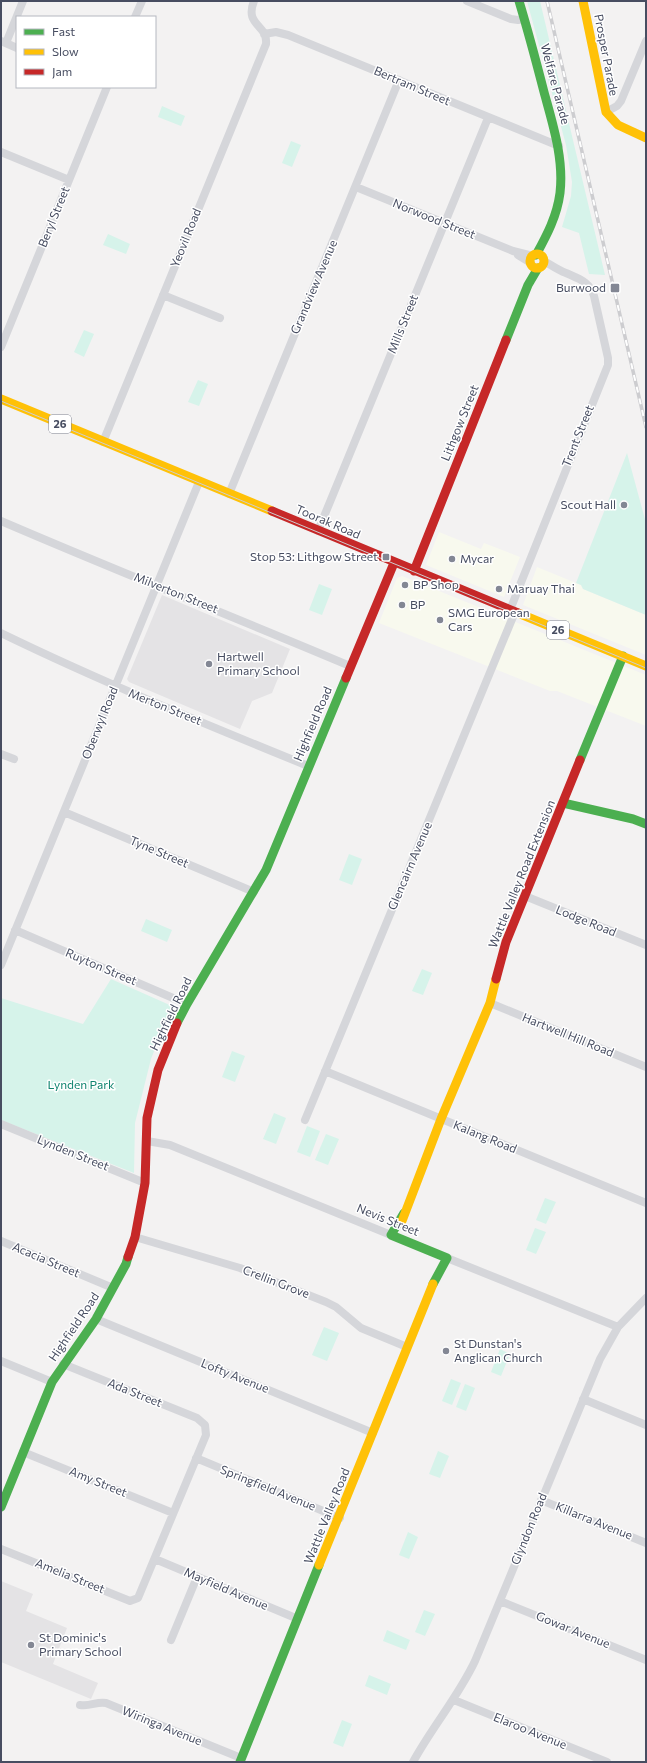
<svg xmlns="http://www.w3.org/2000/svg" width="647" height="1763" font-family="Commissioner,sans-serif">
<rect width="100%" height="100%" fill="#f3f2f2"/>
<path fill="#f8f9ee" d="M439,532L481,549L484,543L520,557L504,597L426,565Z
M537,567L581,585L583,589L646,615V655L523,605Z
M402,576L646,675V726L557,691H550L379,623L397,578Z"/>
<path fill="#e4e3e5" d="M162,595L290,649L272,693L252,701L240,729L129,682L127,679Z
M1,1581L33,1594L26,1611L67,1628L53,1664L98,1683L91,1699L1,1662Z"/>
<path fill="#d6f3ea" d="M527,1H540L605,275L589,274L579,233L562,227L571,196L572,182L566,145Z
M162,106L185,116L181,126L158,117Z
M291,141L301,145L292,167L282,163Z
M108,234L130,244L126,254L103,245Z
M84,330L94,334L84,357L74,352Z
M198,380L208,384L199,406L188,402Z
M627,453L646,523V615L583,589L581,585L576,583Z
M319,584L332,589L322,615L309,610Z
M349,854L362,859L352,885L339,880Z
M146,919L172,930L167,942L141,931Z
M422,969L432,973L423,995L412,991Z
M111,979L172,1006L151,1059L135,1123L134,1173L1,1120V998L83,1024Z
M232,1051L245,1056L235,1082L222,1077Z
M274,1113L286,1118L276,1144L263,1139Z
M307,1126L320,1131L310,1157L297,1152Z
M326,1134L339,1139L328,1165L315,1160Z
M545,1198L556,1202L546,1224L536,1220Z
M535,1228L546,1232L536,1254L526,1250Z
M324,1327L339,1333L327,1361L312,1355Z
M500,1349L510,1354L501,1376L491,1372Z
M451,1379L461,1383L452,1405L442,1401Z
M465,1384L475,1388L466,1411L456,1407Z
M438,1451L449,1456L440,1478L429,1474Z
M408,1532L418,1537L409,1559L399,1555Z
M424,1610L435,1614L425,1636L415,1632Z
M387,1630L410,1640L406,1650L383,1641Z
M369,1675L391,1684L387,1695L365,1686Z
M342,1720L352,1724L343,1747L333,1743Z"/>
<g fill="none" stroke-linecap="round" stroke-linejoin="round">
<path stroke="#d5d6da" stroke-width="8" d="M467,1L511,19L518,20L524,19
M135,17L142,1
M264,34L276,32L288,35L559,146
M1,41L17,48
M6,43L23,1
M606,112L617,106L621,101L646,41
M1,152L69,180
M356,187L513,251L533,256
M518,255L531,263
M163,295L220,318
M1,347L107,87
M103,442L266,44C268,24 244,26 254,1
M229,494L399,80
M1,521C117,571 234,617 350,666
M318,531L488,118
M510,610L608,365V358L594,296C589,281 579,279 566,273C558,270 551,265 544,261
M1,633C102,682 205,724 308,766
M1,754L14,759
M64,812L254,892
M525,896L646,945
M15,930L187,1004
M1,965L199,482
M490,1003L646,1067
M325,1071L646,1203
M305,1120L515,612
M1,1124L145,1183
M147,1141L170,1145L391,1235
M135,1237L240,1268L326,1302L336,1307L361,1328L407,1347
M1,1241L113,1288
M447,1258L618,1327
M96,1319L373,1433
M1,1361L52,1382
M583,1399L646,1425
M23,1452L173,1513
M196,1458L340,1518
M541,1500L646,1543
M1,1549L130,1601L138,1598L206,1435L205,1425L197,1418L63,1364
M155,1559L298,1619
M500,1601L646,1660
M171,1640L197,1577
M454,1700L607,1762
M80,1705C90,1707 97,1701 106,1703L241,1758
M413,1762C432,1727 458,1697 475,1661L600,1359L618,1327L646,1298"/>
<path stroke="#4caf50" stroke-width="9" d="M519,1C528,31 536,61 544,92C553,125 564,159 560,193C557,216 547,235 536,255
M506,340L528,285L538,268
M580,760L623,656
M563,803L633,819L646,824
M177,1023L187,1004L266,870L346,678
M404,1213L391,1235L447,1258L433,1284
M1,1507L52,1382L96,1319L126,1264L128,1257
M240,1762L319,1565"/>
<path stroke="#ffc107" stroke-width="9" d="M583,1L606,112L618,125L646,138
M530 261a7 7 0 1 1 14 0a7 7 0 1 1-14 0Z
M1,399L272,511
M518,613L646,666
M402,1221L441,1119L490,1003L496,979
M319,1565L433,1284"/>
<path stroke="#c62828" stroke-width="9" d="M272,511L518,613
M414,571L506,340
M346,678L394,563
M496,979L506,942L580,760
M128,1257L135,1237L145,1183L147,1118L158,1070L177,1023"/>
<path stroke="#cdcdd0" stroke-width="1" d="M1,401L646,668"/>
<g stroke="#cdcdd0" stroke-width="3.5">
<path id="rail" d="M547,1L646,427"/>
</g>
<use href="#rail" stroke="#fff" stroke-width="2" stroke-dasharray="6" stroke-linecap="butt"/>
</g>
<g fill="#838794" stroke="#fff" stroke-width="1.5">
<rect x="610" y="283" width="10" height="10" rx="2"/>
<circle cx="624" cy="505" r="4"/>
<rect x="382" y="553" width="8" height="8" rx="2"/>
<circle cx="452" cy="559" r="4"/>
<circle cx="405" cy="585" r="4"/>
<circle cx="499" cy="589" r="4"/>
<circle cx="402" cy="605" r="4"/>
<circle cx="440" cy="620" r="4"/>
<circle cx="209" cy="664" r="4"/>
<circle cx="446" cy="1351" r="4"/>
<circle cx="31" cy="1645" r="4"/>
</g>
<g text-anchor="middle" stroke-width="3" stroke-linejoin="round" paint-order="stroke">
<g fill="#fff" stroke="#7e8290" stroke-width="1">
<rect x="49" y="415" width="22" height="18" rx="3"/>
<rect x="547" y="621" width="22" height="18" rx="3"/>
</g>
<g font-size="11" font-weight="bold" fill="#474d61">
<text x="60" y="428">26</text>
<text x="558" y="634">26</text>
</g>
<g font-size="12" fill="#474d61" stroke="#fff">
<text transform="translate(606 55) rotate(79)" y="4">Prosper Parade</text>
<text transform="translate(555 84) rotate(75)" y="4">Welfare Parade</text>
<text transform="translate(412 86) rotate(23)" y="4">Bertram Street</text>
<text transform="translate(54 217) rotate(-68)" y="4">Beryl Street</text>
<text transform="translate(434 219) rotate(22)" y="4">Norwood Street</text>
<text transform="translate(186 238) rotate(-68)" y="4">Yeovil Road</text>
<text transform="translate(314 287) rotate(-67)" y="4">Grandview Avenue</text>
<text transform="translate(403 324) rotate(-68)" y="4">Mills Street</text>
<text transform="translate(460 423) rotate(-68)" y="4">Lithgow Street</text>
<text transform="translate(578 436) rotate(-68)" y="4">Trent Street</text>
<text transform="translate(328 522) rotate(23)" y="4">Toorak Road</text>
<text transform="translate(176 593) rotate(22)" y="4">Milverton Street</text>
<text transform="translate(165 707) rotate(22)" y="4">Merton Street</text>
<text transform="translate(100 723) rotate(-68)" y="4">Oberwyl Road</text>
<text transform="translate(313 724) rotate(-67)" y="4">Highfield Road</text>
<text transform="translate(159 852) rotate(23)" y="4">Tyne Street</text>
<text transform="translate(410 866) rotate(-67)" y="4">Glencairn Avenue</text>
<text transform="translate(522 874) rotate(-68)" y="4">Wattle Valley Road Extension</text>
<text transform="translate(586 921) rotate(22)" y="4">Lodge Road</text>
<text transform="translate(101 967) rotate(23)" y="4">Ruyton Street</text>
<text transform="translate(171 1014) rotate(-64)" y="4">Highfield Road</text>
<text transform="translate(568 1035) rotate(22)" y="4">Hartwell Hill Road</text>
<text transform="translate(485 1137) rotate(22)" y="4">Kalang Road</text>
<text transform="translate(73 1153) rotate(22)" y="4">Lynden Street</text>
<text transform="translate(388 1220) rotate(22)" y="4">Nevis Street</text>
<text transform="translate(46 1260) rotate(23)" y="4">Acacia Street</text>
<text transform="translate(276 1282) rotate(21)" y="4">Crellin Grove</text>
<text transform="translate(74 1327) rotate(-56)" y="4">Highfield Road</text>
<text transform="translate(235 1376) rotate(22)" y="4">Lofty Avenue</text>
<text transform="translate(135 1393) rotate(22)" y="4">Ada Street</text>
<text transform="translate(98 1482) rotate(22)" y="4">Amy Street</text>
<text transform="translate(268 1488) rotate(22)" y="4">Springfield Avenue</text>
<text transform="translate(327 1516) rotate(-68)" y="4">Wattle Valley Road</text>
<text transform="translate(594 1521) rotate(22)" y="4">Killarra Avenue</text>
<text transform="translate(529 1529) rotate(-68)" y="4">Glyndon Road</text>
<text transform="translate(70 1576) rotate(22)" y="4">Amelia Street</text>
<text transform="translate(226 1589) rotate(23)" y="4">Mayfield Avenue</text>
<text transform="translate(573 1630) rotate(22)" y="4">Gowar Avenue</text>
<text transform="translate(162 1726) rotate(22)" y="4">Wiringa Avenue</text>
<text transform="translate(530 1731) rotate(22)" y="4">Elaroo Avenue</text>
</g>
<g font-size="12" fill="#474d61" stroke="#fff" text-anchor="start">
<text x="606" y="292" text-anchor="end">Burwood</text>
<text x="616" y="509" text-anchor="end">Scout Hall</text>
<text x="378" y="561" text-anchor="end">Stop 53: Lithgow Street</text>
<text x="460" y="563">Mycar</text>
<text x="413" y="589">BP Shop</text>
<text x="507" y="593">Maruay Thai</text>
<text x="410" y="609">BP</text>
<text x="448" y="617">SMG European<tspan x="448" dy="14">Cars</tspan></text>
<text x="217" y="661">Hartwell<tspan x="217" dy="14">Primary School</tspan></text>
<text x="454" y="1348">St Dunstan's<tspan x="454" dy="14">Anglican Church</tspan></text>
<text x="39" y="1642">St Dominic's<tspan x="39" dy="14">Primary School</tspan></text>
</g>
<g font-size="12" fill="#10846f" stroke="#fff">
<text x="81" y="1089">Lynden Park</text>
</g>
</g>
<rect width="647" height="1763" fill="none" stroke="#474d61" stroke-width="4"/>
<rect x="16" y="16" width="140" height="72" fill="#ffffff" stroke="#b5b8c0"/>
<rect x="24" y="29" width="20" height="6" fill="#4caf50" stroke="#b5b8c0"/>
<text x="52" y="36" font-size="12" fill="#474d61">Fast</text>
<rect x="24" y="49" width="20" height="6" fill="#ffc107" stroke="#b5b8c0"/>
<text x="52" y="56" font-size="12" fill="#474d61">Slow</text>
<rect x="24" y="69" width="20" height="6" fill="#c62828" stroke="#b5b8c0"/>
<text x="52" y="76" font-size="12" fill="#474d61">Jam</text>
</svg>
